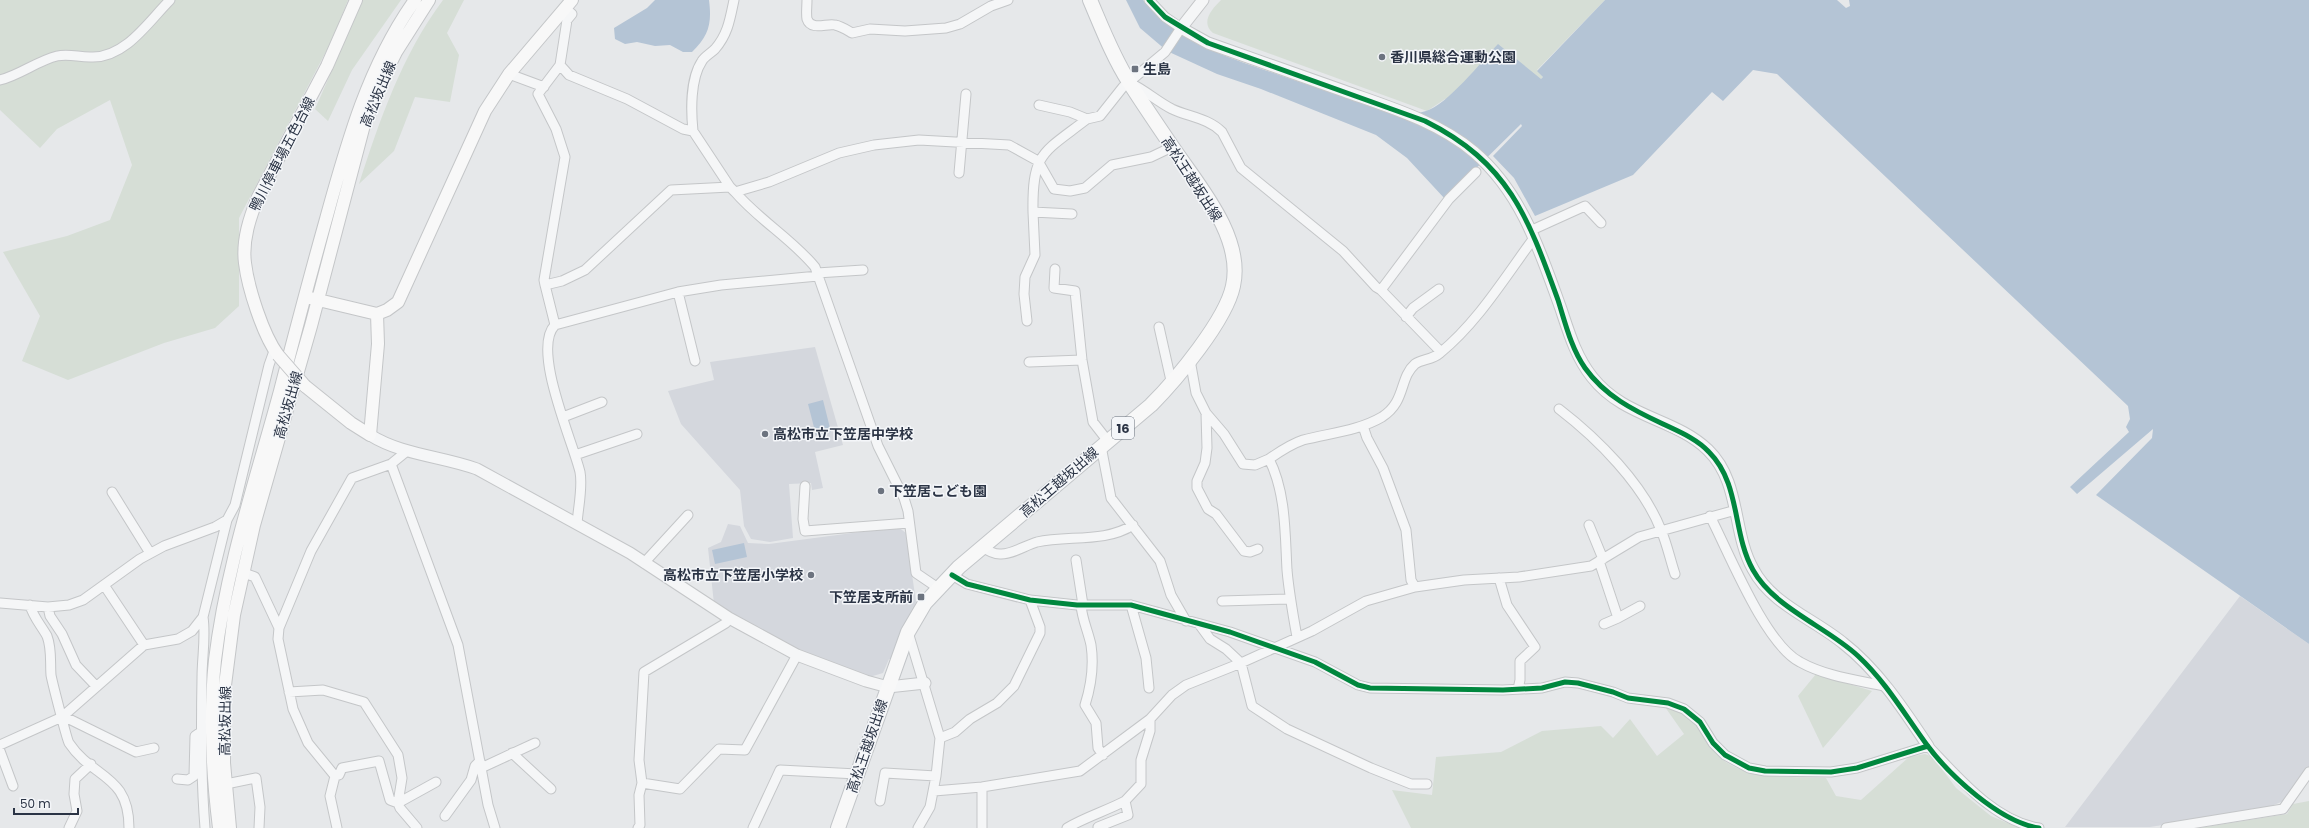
<svg xmlns="http://www.w3.org/2000/svg" width="2309" height="828" font-family="Poppins,'Noto Sans JP',sans-serif">
<rect width="100%" height="100%" fill="#e6e8ea"/>
<path fill="#d4d7dd" d="M815,347L843,445L815,452L823,488L812,490L811,483L789,484L793,538L770,542L751,539L744,526L740,490L681,424L668,391L714,380L710,362Z
M728,524L740,526L748,543L769,544L898,527L906,533L916,602L893,660L889,659L883,673L866,678L798,653L714,604L708,548L721,542Z
M2240,596L2309,644V767L2291,794L2286,800L2264,809L2150,827H2065Z"/>
<path fill="#d6ded6" d="M0,0H348L332,40L239,218V306L215,328L164,343L68,380L22,361L40,316L3,252L67,236L110,220L132,165L110,100L57,129L40,148L0,110Z
M363,0H401L352,70L328,121L315,109Z
M443,0H464L447,33L459,55L450,102L415,97L394,151L359,184C380,119 402,55 443,0Z
M1221,0H1605L1537,70L1543,77L1541,79L1445,99L1427,111L1213,33C1200,22 1212,9 1221,0Z
M1816,674L1872,691L1823,748L1798,696Z
M1665,707C1670,708 1677,709 1682,712C1697,718 1709,747 1722,759C1746,780 1795,776 1826,778L1836,796L1861,800L1909,757L1925,754L1933,757L1956,788L1991,816L2019,828H1411L1392,790L1432,795L1436,757L1501,752L1542,731L1601,726L1613,738L1630,719L1657,756L1684,734Z
M2309,801V828H2199L2287,814L2293,804Z"/>
<path fill="#b4c4d5" d="M655,0H709C712,23 709,36 692,52H683L670,45L655,46L637,42L625,44L615,39L614,28L647,8Z
M1126,0H1143C1178,44 1231,58 1282,76C1319,88 1355,101 1392,114C1403,114 1415,115 1426,111C1446,106 1483,60 1498,44L1541,79L1543,77L1537,71L1605,0H1837L1846,8L1850,6L1849,0H2309V644L2096,495L2152,438L2153,429L2077,494L2070,487L2129,432L2126,427L2130,419L2128,406L1777,74L1753,70L1723,101L1712,92L1633,175L1535,216L1514,178L1493,156L1522,126L1521,124L1445,199L1407,158L1376,135L1261,89L1217,74L1167,51L1140,28Z
M823,400L831,432L816,435L808,404Z
M744,543L747,557L715,564L712,550Z"/>
<g fill="none" stroke-linecap="round" stroke-linejoin="round">
<g stroke="#c4c6c8" stroke-width="11">
<path id="minor" d="M807,0C807,6 806,13 807,19C811,31 827,23 835,25C841,26 847,30 852,33L870,29L905,31L946,28L960,24L991,6L1008,0
M565,8L572,14L567,20L560,65L569,75L627,99L683,129L693,131C691,112 690,79 702,61C704,57 711,53 715,49C728,34 730,19 734,0
M509,74L544,87
M0,80C20,75 37,61 57,56C70,53 80,58 93,57C126,57 149,21 170,0
M1132,84C1146,91 1158,102 1172,109C1189,117 1208,118 1222,132L1241,168L1343,251L1376,287L1381,290L1441,352
M1039,105L1070,112L1087,119L1100,116L1123,87L1165,52L1181,28L1165,17L1149,0
M693,131L730,187L735,192L769,182L839,153L874,145L919,140L1009,145L1038,161L1054,189L1070,191L1085,188L1112,165L1151,157L1172,147
M959,173L966,94
M735,192C759,220 792,239 815,267L878,446L904,498L908,511L916,573L938,588
M1072,214L1033,212C1032,152 1043,153 1087,119
M1532,230L1585,206L1601,223
M1055,269L1054,288L1075,291L1082,360L1093,422L1107,440
M817,273L863,270
M545,285L544,280L565,157L556,129L538,94L560,65
M1381,290L1449,199L1476,172
M678,292L695,361
M1406,317L1413,308L1439,289
M1027,321L1024,294L1025,277L1035,255L1033,212
M555,325L678,292L721,285L818,276
M1159,327L1172,385
M1190,360L1196,393L1206,413L1224,434L1243,464L1255,465L1269,459
M1029,362L1082,360
M1559,409C1598,439 1643,484 1661,530C1667,544 1670,559 1675,574
M1206,413L1207,448L1205,463L1197,481V488L1208,509L1216,514L1244,551L1250,552L1258,549
M563,417L602,402
M1363,426L1367,438L1383,468L1406,530L1411,580L1415,587L1464,580L1519,577L1591,566L1639,537L1736,510
M1101,446L1111,498L1160,561L1171,595L1186,621
M407,451L391,464L458,645L488,805L495,828
M575,455L637,434
M805,486L803,519L805,531L909,523
M112,492L150,553
M1710,516C1729,553 1765,644 1800,662C1825,676 1856,680 1884,686
M577,524C578,508 583,487 580,472C573,442 531,349 555,325L545,285L562,281L585,270L671,190L730,187
M1589,525L1603,559
M983,547C988,551 993,554 1000,554C1011,555 1026,545 1037,542C1068,535 1105,543 1133,525
M1076,560L1083,605
M1599,561L1618,618L1604,624
M644,563L688,515
M244,573L255,577L279,628
M952,575L967,584L1030,600L1077,605H1131L1230,632L1315,662L1358,685L1370,688L1503,690L1542,688L1565,682L1578,683L1613,692L1628,698L1668,703L1684,709L1700,722L1713,743L1725,755L1749,768L1765,771L1831,772L1857,768L1928,746C1958,777 1994,821 2039,828
M1499,578L1507,605L1535,647L1520,661V680L1518,689
M104,585L144,645
M1222,601L1290,599
M0,603L48,607L69,605L83,600L140,559L164,546L215,527L227,520L235,505L269,365L274,351
M30,605C33,617 41,625 47,636C52,649 50,662 51,675C52,681 67,740 69,743C93,779 129,774 129,828
M1081,605C1082,619 1088,631 1091,645C1094,665 1091,686 1085,705L1096,723L1098,748L1103,755
M1131,605L1146,658L1149,688
M48,607L50,616L62,634L76,665L96,686
M1618,618L1640,606
M1199,624L1210,639L1226,649L1241,663L1252,706L1287,729L1371,768L1411,784H1427
M908,632L940,738L936,776L930,807L918,828
M1297,637C1293,615 1289,593 1287,570C1285,534 1286,492 1269,459C1279,452 1291,444 1303,440C1330,433 1358,431 1382,417C1406,402 1399,378 1415,364C1422,359 1432,360 1440,353C1478,322 1505,277 1534,238
M289,692L323,690L364,702L398,755L402,778L398,803L400,808L417,828
M63,716L136,752L154,748
M940,738L955,732L970,719L997,703L1014,686L1040,633V627L1030,600
M0,745L62,717L144,645L178,639L192,631L203,617
M0,751L13,786
M512,753L551,789
M481,768L535,743
M335,776L339,775L342,768L379,761L390,800L398,803L436,782
M177,779L188,780L194,776L195,736L205,729
M642,783L639,760L644,672L726,623L729,618
M226,784L256,778L260,807L259,828
M934,791L982,787L1080,771L1150,719L1172,695L1186,685L1241,663L1312,631L1366,601L1415,587
M880,801L885,773L936,776
M445,816L471,780L475,766L480,761
M1098,827L1128,815L1125,801L1141,784V760L1150,731V719
M69,828L77,811L74,794L75,779L91,764
M205,828C201,778 201,728 202,678C202,657 206,637 203,617L227,520
M337,828L330,796L335,776L308,743L293,709L278,639L279,628L311,551L352,478L391,464
M638,828L640,825L639,795L642,783L680,789L719,749L745,750L797,655
M753,828L780,770L857,774
M982,828V787
M1067,828C1085,817 1106,811 1125,801
M2166,828L2283,809L2309,772"/>
</g>
<g stroke="#c4c6c8" stroke-width="13">
<path id="tertiary" d="M1203,0L1181,28L1208,43C1253,59 1299,75 1344,91C1389,107 1437,121 1474,152C1522,193 1540,251 1561,309C1569,333 1576,357 1592,377C1624,418 1675,418 1708,450C1741,482 1732,532 1753,569C1771,604 1814,619 1843,643C1878,670 1904,710 1928,746
M370,435C402,455 441,456 477,469L630,553L729,618L797,655L866,681L888,687L925,683"/>
</g>
<g stroke="#c4c6c8" stroke-width="14">
<path id="secondary" d="M310,298L377,314L387,310L398,302L485,111L509,74L572,0
M278,355C263,335 248,288 245,263C242,240 250,217 258,197L327,66L356,0
M305,386L351,423L370,435L378,344L377,314
M219,828C212,772 209,716 215,660C226,568 256,479 280,391C295,333 310,276 326,219C347,143 368,66 415,0
M230,828L224,763V693L234,615L254,525L311,326L364,125L379,86L396,52L429,0"/>
</g>
<g stroke="#c2c5c8" stroke-width="16">
<path id="primary" d="M838,828L908,632L925,603L959,567L1151,405C1176,380 1226,320 1233,286C1244,237 1198,185 1173,148C1158,126 1143,104 1129,82C1113,57 1102,28 1090,0"/>
</g>
<use href="#minor" stroke="#f5f6f7" stroke-width="9"/>
<use href="#tertiary" stroke="#f5f6f7" stroke-width="11"/>
<use href="#secondary" stroke="#f8f8f8" stroke-width="12"/>
<use href="#primary" stroke="#f8f8f8" stroke-width="14"/>
<g stroke="#c4c6c8" stroke-width="14" stroke-linecap="butt">
<path id="secondary-bridge" d="M278,355L305,386"/>
</g>
<use href="#secondary-bridge" stroke="#f8f8f8" stroke-width="12"/>
<g stroke="#f4f6f9" stroke-width="8">
<path id="cycleway" d="M1149,0L1165,17L1208,43L1425,121C1509,163 1528,217 1558,300C1565,322 1571,348 1585,368C1605,396 1633,410 1663,424C1680,432 1697,439 1709,452C1741,484 1732,533 1753,570C1774,608 1827,627 1858,656C1886,682 1905,715 1927,745C1950,776 2000,822 2039,828
M952,575L967,584L1030,600L1077,605H1131L1230,632L1315,662L1358,685L1370,688L1503,690L1542,688L1565,682L1578,683L1613,692L1628,698L1668,703L1684,709L1700,722L1713,743L1725,755L1749,768L1765,771L1831,772L1857,768L1928,746"/>
</g>
<use href="#cycleway" stroke="#00873e" stroke-width="5"/>
</g>
<g fill="#6c737f" stroke="#f4f6f9" stroke-width="1.5">
<circle cx="1382" cy="57" r="4"/>
<rect x="1131" y="65" width="8" height="8" rx="2"/>
<circle cx="765" cy="434" r="4"/>
<circle cx="881" cy="491" r="4"/>
<circle cx="811" cy="575" r="4"/>
<rect x="917" y="593" width="8" height="8" rx="2"/>
</g>
<g text-anchor="middle" stroke-width="3" stroke-linejoin="round" paint-order="stroke">
<rect fill="#f4f6f9" stroke="#676e7b" stroke-width="1" x="1112" y="417" width="22" height="22" rx="3"/>
<g font-size="13" font-weight="bold" fill="#2b3445">
<text x="1123" y="433">16</text>
</g>
<g font-size="14" font-weight="bold" fill="#2b3445" stroke="#f4f6f9" text-anchor="start">
<text x="1390" y="62">香川県総合運動公園</text>
<text x="1143" y="74">生島</text>
<text x="773" y="439">高松市立下笠居中学校</text>
<text x="889" y="496">下笠居こども園</text>
<text x="803" y="580" text-anchor="end">高松市立下笠居小学校</text>
<text x="913" y="602" text-anchor="end">下笠居支所前</text>
</g>
<g font-size="14" fill="#2b3445" stroke="#f4f6f9">
<text transform="translate(378 94) rotate(-67)" y="5">高松坂出線</text>
<text transform="translate(282 154) rotate(-63)" y="5">鴨川停車場五色台線</text>
<text transform="translate(1192 179) rotate(57)" y="5">高松王越坂出線</text>
<text transform="translate(288 405) rotate(-74)" y="5">高松坂出線</text>
<text transform="translate(1059 482) rotate(-41)" y="5">高松王越坂出線</text>
<text transform="translate(225 721) rotate(-89)" y="5">高松坂出線</text>
<text transform="translate(867 746) rotate(-71)" y="5">高松王越坂出線</text>
</g>
</g>
<path d="M14 808v6h64v-6" fill="none" stroke="#2b3445" stroke-width="2"/>
<text x="20" y="808" font-size="12" fill="#2b3445" stroke="#f4f6f9" stroke-width="3" paint-order="stroke">50 m</text>
</svg>
